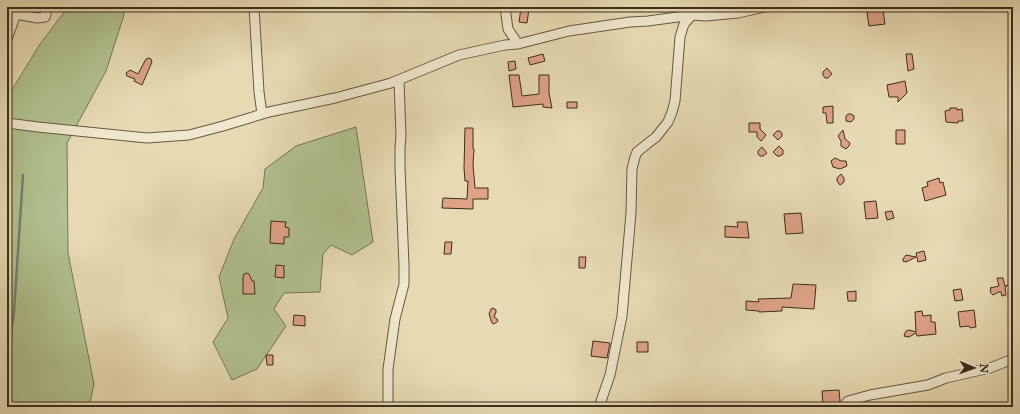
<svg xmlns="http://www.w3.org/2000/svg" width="1020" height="414" font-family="'IM FELL Double Pica',serif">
<rect width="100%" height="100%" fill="#e7dab3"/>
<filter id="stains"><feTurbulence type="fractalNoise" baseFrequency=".005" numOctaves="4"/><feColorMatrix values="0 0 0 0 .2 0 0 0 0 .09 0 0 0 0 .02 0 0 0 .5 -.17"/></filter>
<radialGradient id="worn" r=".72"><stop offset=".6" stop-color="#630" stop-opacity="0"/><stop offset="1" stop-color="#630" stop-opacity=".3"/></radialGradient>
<path fill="#b1c190" stroke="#767757" d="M68,7H121L124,15L106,71L67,143L68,253L94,384L89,407H7V98L40,44Z
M356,127L373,242L352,255L331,245L323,254L320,292L284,293L274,309L286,326L257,369L232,380L213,342L228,318L219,277L234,239L263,188L265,169L296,146Z"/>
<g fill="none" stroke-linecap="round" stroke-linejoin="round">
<path stroke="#738275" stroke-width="2.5" d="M7,364L14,312L23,175"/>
</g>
<path fill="#dea387" stroke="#3c2d1e" d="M521,8L529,9L527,23L519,22Z
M883,10L885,24L869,26L867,12Z
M543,54L545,61L530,65L528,58Z
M906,54H912L914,69L908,71Z
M149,58L151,59L152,62L142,85L134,81L135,79L127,76L126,73L130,70L138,74L146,59Z
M515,61L516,69L509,71L508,62Z
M827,68L832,74L828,78H825L823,75V72Z
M509,75H519L522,96L539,94V75H549V93L552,108L543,107V104L513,107Z
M905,81L907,93L898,102V97H889L887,85Z
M567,102H577V108H567Z
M833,106V123H827L826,113H823V107Z
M950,108H957V110L962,109L963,121H958V123L946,122L945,111L950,110Z
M848,114H851L854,116V119L851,122L846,121V116Z
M749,123H760V129L766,135L761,141L757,137V132H749Z
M465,128H473V149H474L473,165L475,188H488V199H473V209L442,208L443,198L467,199L468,181H465L464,168Z
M843,130L845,139L850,143L849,146L846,149L841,146V141L838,136Z
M896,130H905V144H896Z
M777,131H780L782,133V136L778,140L773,135Z
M779,146L783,150V154L780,156H777L773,152Z
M762,147L767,153L763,156H760L758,154V151Z
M835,158L841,161H846L847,166L840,169L833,167L831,161Z
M841,174L844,178V182L840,185L837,181V178Z
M939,178L940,183L943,182L946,195L925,201L922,188L928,186L927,182Z
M876,201L878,218L866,219L864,202Z
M892,211L894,218L887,220L885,212Z
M801,213L803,233L786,234L784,214Z
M271,221L286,222L285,227L289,228V237H284V244L270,243Z
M737,222H747L749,238L725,237V226L738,227Z
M445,242H452L451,254H444Z
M924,251L926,260L918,262L916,253Z
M906,255L916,257L906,262L903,261V259Z
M579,257H586L585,268H579Z
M276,265L285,266L283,268L284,269V278L275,277Z
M247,273L249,274L252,281H254L255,294H243V277L244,274Z
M997,278H1003L1005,286L1008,285L1005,287L1006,295L1002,296L1001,292H999L993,295L990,292L991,289L990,288L999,286Z
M793,284L816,285L814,309L782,307V311L759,312V311L746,310V301L759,302L758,299L791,298Z
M961,289L963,300L955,301L953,290Z
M856,291V301H848L847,292Z
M493,308L496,310V312L494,317L497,319L498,321L494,324L492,323L489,314L491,309Z
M974,310L976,327L970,328L969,326L960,327L958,312Z
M922,311L923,316L931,315V322H935L936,334L917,336L916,333L909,337L904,336L906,331L909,330L916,332L915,312Z
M294,315L305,316V326L293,325Z
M593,341L610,343L607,358L591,356Z
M637,342H648V352H637Z
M266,355H273V365H267Z
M839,390L840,401L837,407H823L822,391Z"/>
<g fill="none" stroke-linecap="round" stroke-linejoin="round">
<g stroke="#675843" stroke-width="11">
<path id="minor" d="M254,7L259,92L262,114
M505,7L508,29L518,44
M7,39L16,14L37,18L45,17L46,14V7
M7,123L38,127L147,138L189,135L223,126L269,112L335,98L391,83L459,55L505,45L518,44L569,31L630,22L648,21L692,15L706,16L738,13L765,7
M388,407V369L395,319L404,284V265L400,168V148L401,136L399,80
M599,407L610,375L622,316L631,213L632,169L635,157L637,152L656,137L668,122L672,112L675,101L680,37L684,24L692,15L693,7
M843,407L848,401L870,395L928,385L946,378L990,368L1013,359"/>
</g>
<use href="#minor" stroke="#efe7ce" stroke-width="9"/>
</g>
<rect width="1020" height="414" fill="none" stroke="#e7dab3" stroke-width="24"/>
<rect x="8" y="8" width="1004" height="398" fill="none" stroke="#3c2d1e" stroke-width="2"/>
<rect x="12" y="12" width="996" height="390" fill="none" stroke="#3c2d1e"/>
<g transform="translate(974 368) rotate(92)" stroke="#efe7ce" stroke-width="3" paint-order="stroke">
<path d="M0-3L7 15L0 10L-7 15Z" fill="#3c2d1e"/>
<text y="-6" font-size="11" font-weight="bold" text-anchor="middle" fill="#3c2d1e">N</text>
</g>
<rect width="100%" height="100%" filter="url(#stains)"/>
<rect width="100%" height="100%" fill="url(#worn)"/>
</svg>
